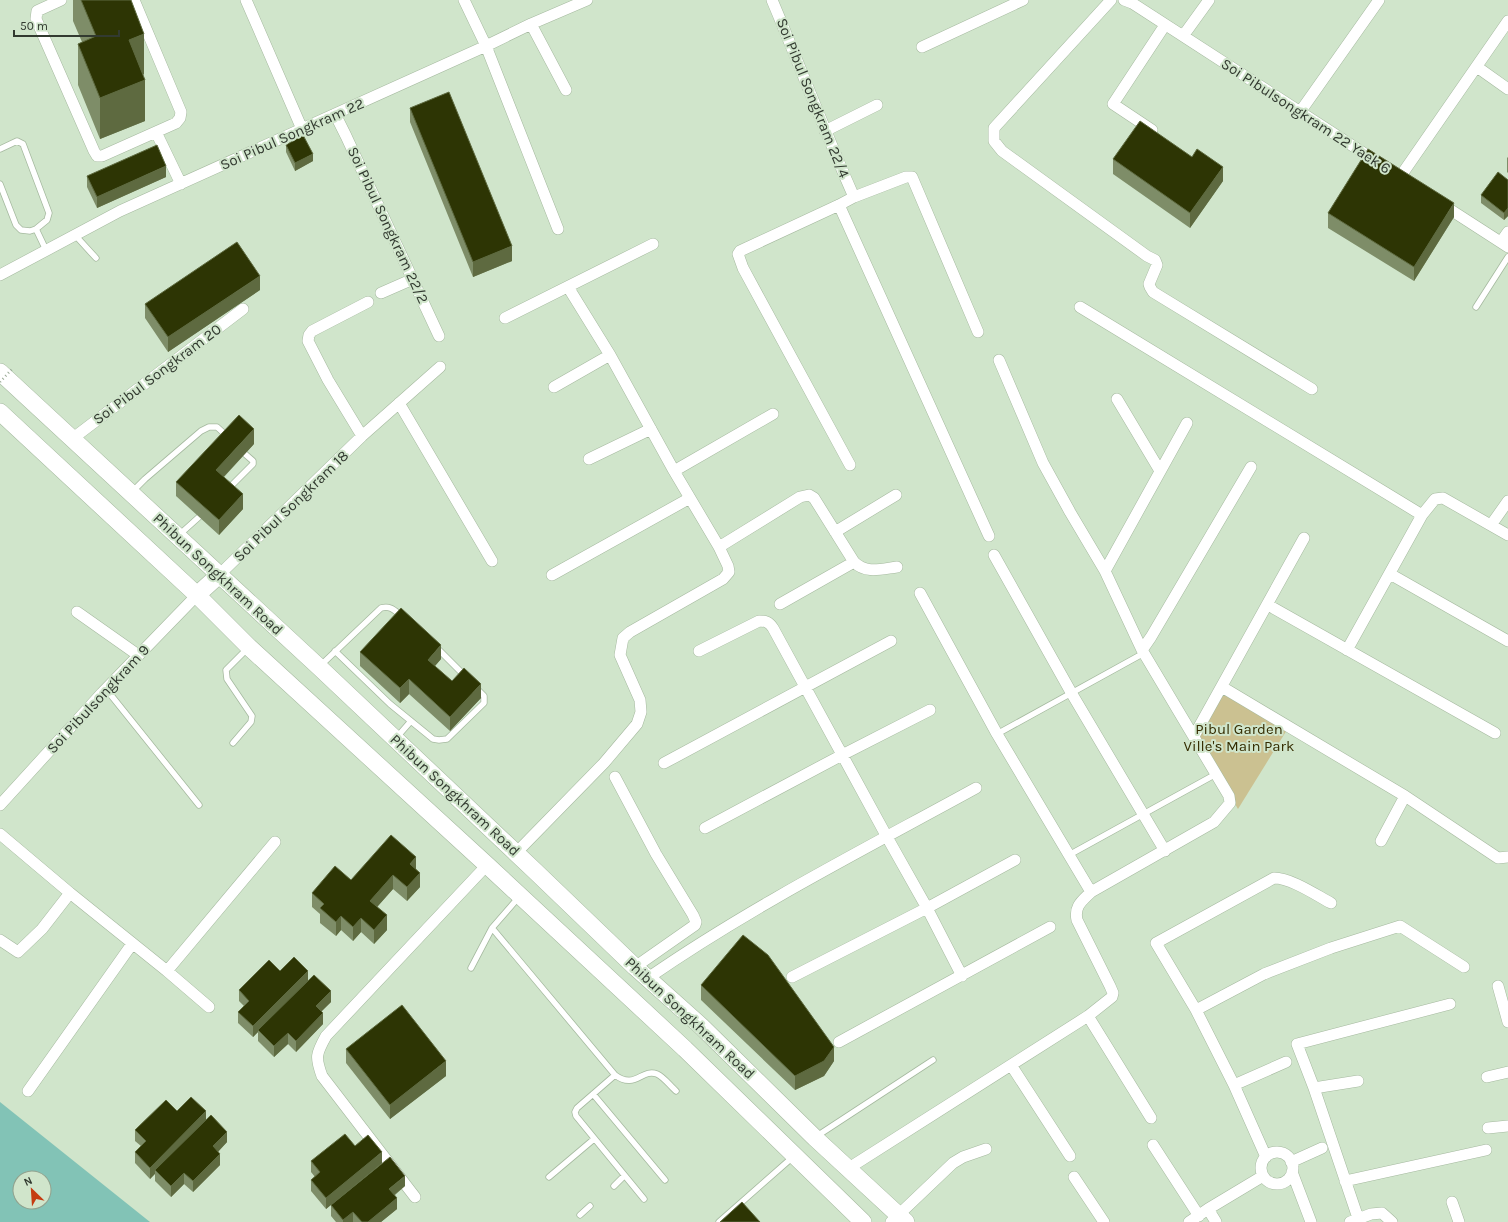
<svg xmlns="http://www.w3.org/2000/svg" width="1508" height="1222" font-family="Karla,sans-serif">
<rect width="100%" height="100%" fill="#d0e5cb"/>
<path fill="#cbc191" d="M1225,688L1290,725L1238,809L1196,737Z"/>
<path fill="#82c3b6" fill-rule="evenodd" d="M0,1102L150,1222H0ZM20,1178H44V1202H20Z"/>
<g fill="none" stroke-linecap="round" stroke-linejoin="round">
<g stroke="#a5b99f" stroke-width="7">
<path id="service" d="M0,149L17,141L23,144L49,213L47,220L36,229
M0,184L16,225L21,230L30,231L36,229L46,250
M75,235L96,258
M1476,307L1508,257
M228,489L253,464V461L245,454
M132,492L145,479L201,431L209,427H217L228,437
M179,535L199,517
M437,648L465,676
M335,651L390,704L433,739L439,740L447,739L484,703V696L476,688
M320,666L381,608C391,605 395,611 403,617
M106,689L199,805
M997,734L1144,653
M397,737L411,721
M233,743L251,722L252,716L227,679L226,670L247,649
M1069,855L1216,774
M492,928L615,1075C635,1090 642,1068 657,1074C664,1077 670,1086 676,1091
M471,968L492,928L519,897
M615,1075L577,1108L575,1112L576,1116L644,1199
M593,1094L665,1180
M817,1136L933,1060
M549,1177L594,1139
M614,1186L624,1176
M580,1215L590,1206
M719,1222L794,1156"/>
</g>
<g stroke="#a5b99f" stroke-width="12">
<path id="minor" d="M61,0L37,11L36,19L94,151L97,156H102L176,123L180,118L181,112L134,0
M246,0L302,129
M464,0L486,46L558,229
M772,0C800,66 825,132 854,197
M1111,0L994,128V141L1002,151L1147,256L1155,260L1157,265L1149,284L1150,287L1153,292L1312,389
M1124,0L1132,3L1376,161
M531,24L566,90
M1183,36L1209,0
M922,47L1023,0
M1477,67L1508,89
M1300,112L1379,0
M335,114L346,136L439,336
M1152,130L1113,104L1165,25
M825,131L877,105
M156,132L181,184
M1400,177L1508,21
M839,205L989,536
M1443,205L1508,247
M1501,242L1508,232
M0,275L120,211L486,46L531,24L587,0
M381,293L413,279
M1080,307L1422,515
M505,318L653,244
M554,387L610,355
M1117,399L1160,471
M399,403L492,561
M362,436L328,380L308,341L309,335L312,331L368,302
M72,439L243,309
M589,459L651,429
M850,465L743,268L738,254L740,251L839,205L854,197L906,177H912L978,332
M674,471L773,414
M1491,525L1508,501
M835,532L896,495
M719,547L800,497L809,495L814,498L854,562C866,574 881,569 897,567
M994,555L1072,694L1165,851
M1105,571L1187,423
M1390,574L1508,641
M219,575L362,436L440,367
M552,575L690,498
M920,593L997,734L1091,892
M780,604L854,562
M1268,605L1495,733
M77,612L138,655
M1142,650L1151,637L1251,467
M1347,650L1422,515L1435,499L1443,498L1508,535
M699,651L759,621C766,621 769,622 773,628L887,837L927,908L962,976
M1222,687L1405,796L1498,858L1508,857
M1194,736L1304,538
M664,763L891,641
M615,777L656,854L693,915L696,922L695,925L635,967
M0,805L102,693L197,595
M705,828L842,755L930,710
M0,834L70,893L167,971L209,1007
M1381,841L1405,796
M516,853L604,763L637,724L641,712L640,700L620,655L623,638L630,632L723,579L729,572L728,566L719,547L674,471L610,355L568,287
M0,940L18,952L42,929L70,893
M167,971L275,842
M792,977L927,908L1015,860
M648,978C752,906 865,849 976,788
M1498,986L1508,1022
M1196,1010L1264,974L1331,948L1400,926L1464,967
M1088,1016L1151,1118
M839,1042L1050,927
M1011,1065L1070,1156
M1487,1077L1508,1072
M1234,1085L1286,1062
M1314,1088L1358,1081
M28,1091L132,944
M1488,1128L1508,1126
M1153,1145L1199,1216
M1261 1168a16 16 0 1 1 32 0a16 16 0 1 1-32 0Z
M1266,1157L1234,1085L1196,1010L1156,943L1274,878C1291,878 1316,895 1331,903
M1291,1162L1322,1148
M849,1168L1088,1016L1112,997L1113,993L1110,986L1077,920C1074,906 1082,901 1091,892L1214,822L1230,803L1229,796L1142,650L1105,571L1070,512L1043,463L999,360
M1292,1172L1311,1222
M1074,1177L1104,1222
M1345,1181L1486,1150
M415,1197L322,1076C315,1057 316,1054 326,1036L487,865
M1452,1202L1459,1222
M1208,1209L1216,1222
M1358,1218L1314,1088L1297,1044L1450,1004
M891,1222L953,1163L963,1157L986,1149
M1189,1222L1208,1209L1263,1176
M1350,1222L1371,1214L1382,1213L1392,1222"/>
</g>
<g stroke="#a5b99f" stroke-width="18">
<path id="primary" d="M0,372L319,667L535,871L635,967L701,1026L815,1138L906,1222
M0,412L197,595L249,647L487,865L685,1049L863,1222
M197,595L219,575"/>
</g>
<use href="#service" stroke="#fff" stroke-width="5.5"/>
<use href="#minor" stroke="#fff" stroke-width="11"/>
<use href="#primary" stroke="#fff" stroke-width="17"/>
<path stroke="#9aaa96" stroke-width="2.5" stroke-dasharray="1 3" stroke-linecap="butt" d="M0,382L13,368"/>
</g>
<path fill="#7e8d68" d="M73,0H131L144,74L143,75L145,121L100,139L78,85V44L82,42L73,21Z
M410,108L512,261L473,277L410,122Z
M286,145L313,161L295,171L286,152Z
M1508,157V173L1507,172V158Z
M1113,159L1223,181L1190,228L1113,174Z
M87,176L166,177L97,208L87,187Z
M1508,180V216L1504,220L1481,203V195Z
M1328,213L1454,217L1414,281L1328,228Z
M260,290L168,352L145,318V304Z
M254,444L224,477L243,509L219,535L176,496V482Z
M360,652L441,659L435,666L452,681L481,698L450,731L409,694L400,703L360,666Z
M416,869L420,887L407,901L393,889L377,907L387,930L374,944L361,932L353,941L341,930L336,936L320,923V914L312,907V893L351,880Z
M280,971L308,980L331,1002L321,1011L323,1024L296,1052L288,1044L274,1057L258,1041V1032L253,1037L238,1023V1012L244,1006L239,1001V990Z
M701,985L834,1061L824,1076L795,1090L701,1000Z
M346,1049L446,1076L390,1119L346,1063Z
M177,1111L206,1120L227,1142L218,1152L220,1165L193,1192L184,1184L171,1197L155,1181V1173L150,1179L135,1163V1152L141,1146L135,1141V1130Z
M355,1146L382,1163L326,1209L311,1191V1180L315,1177L311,1172V1161Z
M405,1186L395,1195L397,1209L381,1222H336L331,1216V1205Z"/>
<path fill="#5e6a40" d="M144,34V74L129,81V40Z
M145,80V121L100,139V98Z
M313,154V161L295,171V163Z
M166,166V177L97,208V197Z
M1223,167V181L1190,228V213Z
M1454,203V217L1414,281V267Z
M1508,208V216L1504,220V213Z
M512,246V261L473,277V262Z
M260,276V290L168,352V337Z
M254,429V444L216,485V470Z
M243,494V509L219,535V520Z
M441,645V659L428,674V660Z
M409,679V694L400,703V688Z
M481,684V698L450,731V717Z
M416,857V871L410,864Z
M420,873V887L407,901V887Z
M393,875V889L370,915V901Z
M387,915V930L374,944V930Z
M341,916V930L336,936V922Z
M361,918V932L353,941V927Z
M308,971V982L258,1030V1032L253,1037V1026Z
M331,991V1002L316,1017V1006Z
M323,1013V1024L296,1052V1041Z
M288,1033V1044L274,1057V1046Z
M834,1047V1061L824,1076L795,1090V1076Z
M446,1061V1076L390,1119V1105Z
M206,1111V1122L155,1170V1174L150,1179V1168Z
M227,1132V1142L213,1157V1146Z
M382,1152V1163L326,1209V1198Z
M220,1154V1165L193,1192V1181Z
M184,1173V1184L171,1197V1186Z
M405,1176V1186L389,1199V1189Z
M397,1198V1209L381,1222H368Z
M353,1212V1222H343V1220Z"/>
<path fill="#2d3504" stroke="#5e6a40" d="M81,0H131L144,34L129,40L145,80L100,98L78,44L96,36Z
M449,92L512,246L473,262L410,108Z
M1140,121L1192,157L1197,149L1223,167L1190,213L1113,159Z
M303,135L313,154L295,163L286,145Z
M157,145L166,166L97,197L87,176Z
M1368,149L1454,203L1414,267L1328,213Z
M1498,172L1508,180V208L1504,213L1481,195Z
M237,242L260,276L168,337L145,304Z
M239,415L254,429L216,470L243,494L219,520L176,482Z
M401,608L441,645L428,660L452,681L464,668L481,684L450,717L409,679L400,688L360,652Z
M391,835L416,857L410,864L420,873L407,887L393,875L370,901L387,915L374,930L361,918L353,927L341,916L336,922L320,908L324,904L312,893L335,866L351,880Z
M743,935L768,955L834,1047L824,1061L795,1076L701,985Z
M294,957L308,971L253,1026L238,1012L249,1001L239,990L269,960L280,971Z
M314,975L331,991L316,1006L323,1013L296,1041L288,1033L274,1046L258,1030Z
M402,1005L446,1061L390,1105L346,1049Z
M191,1097L206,1111L150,1168L135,1152L146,1141L135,1130L166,1100L177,1111Z
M211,1115L227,1132L213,1146L220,1154L193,1181L184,1173L171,1186L155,1170Z
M345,1134L355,1146L368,1135L382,1152L326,1198L311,1180L320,1172L311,1161Z
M390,1157L405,1176L389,1189L397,1198L368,1222H362L353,1212L343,1220L331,1205Z
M742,1202L760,1222H720Z"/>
<g text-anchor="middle" stroke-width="4" stroke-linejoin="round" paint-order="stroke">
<g font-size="15" fill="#323a30" stroke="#d0e5cb">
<text transform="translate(813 98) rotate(68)" y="5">Soi Pibul Songkram 22/4</text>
<text transform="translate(1306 116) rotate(33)" y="5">Soi Pibulsongkram 22 Yaek 6</text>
<text transform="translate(292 134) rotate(-24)" y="5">Soi Pibul Songkram 22</text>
<text transform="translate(388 225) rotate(65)" y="5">Soi Pibul Songkram 22/2</text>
<text transform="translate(157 374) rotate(-37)" y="5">Soi Pibul Songkram 20</text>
<text transform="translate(291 506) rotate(-44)" y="5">Soi Pibul Songkram 18</text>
<text transform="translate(218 574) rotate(43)" y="5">Phibun Songkhram Road</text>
<text transform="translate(98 699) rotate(-47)" y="5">Soi Pibulsongkram 9</text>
<text transform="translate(455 795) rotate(43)" y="5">Phibun Songkhram Road</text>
<text transform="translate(690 1018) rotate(43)" y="5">Phibun Songkhram Road</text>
</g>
<g font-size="15" fill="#342c01" stroke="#d0e5cb">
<text x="1239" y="734">Pibul Garden<tspan x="1239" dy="17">Ville's Main Park</tspan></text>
</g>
</g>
<g transform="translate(32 1190) rotate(335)"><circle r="19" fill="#d0e5cb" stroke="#91a18d"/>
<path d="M0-3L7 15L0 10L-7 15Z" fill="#c53c11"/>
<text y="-6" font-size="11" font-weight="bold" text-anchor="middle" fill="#323a30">N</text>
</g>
<path d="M14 30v6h105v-6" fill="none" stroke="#323a30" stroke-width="2"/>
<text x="20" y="30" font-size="12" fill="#323a30" stroke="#d0e5cb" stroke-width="3" paint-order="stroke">50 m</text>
</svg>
